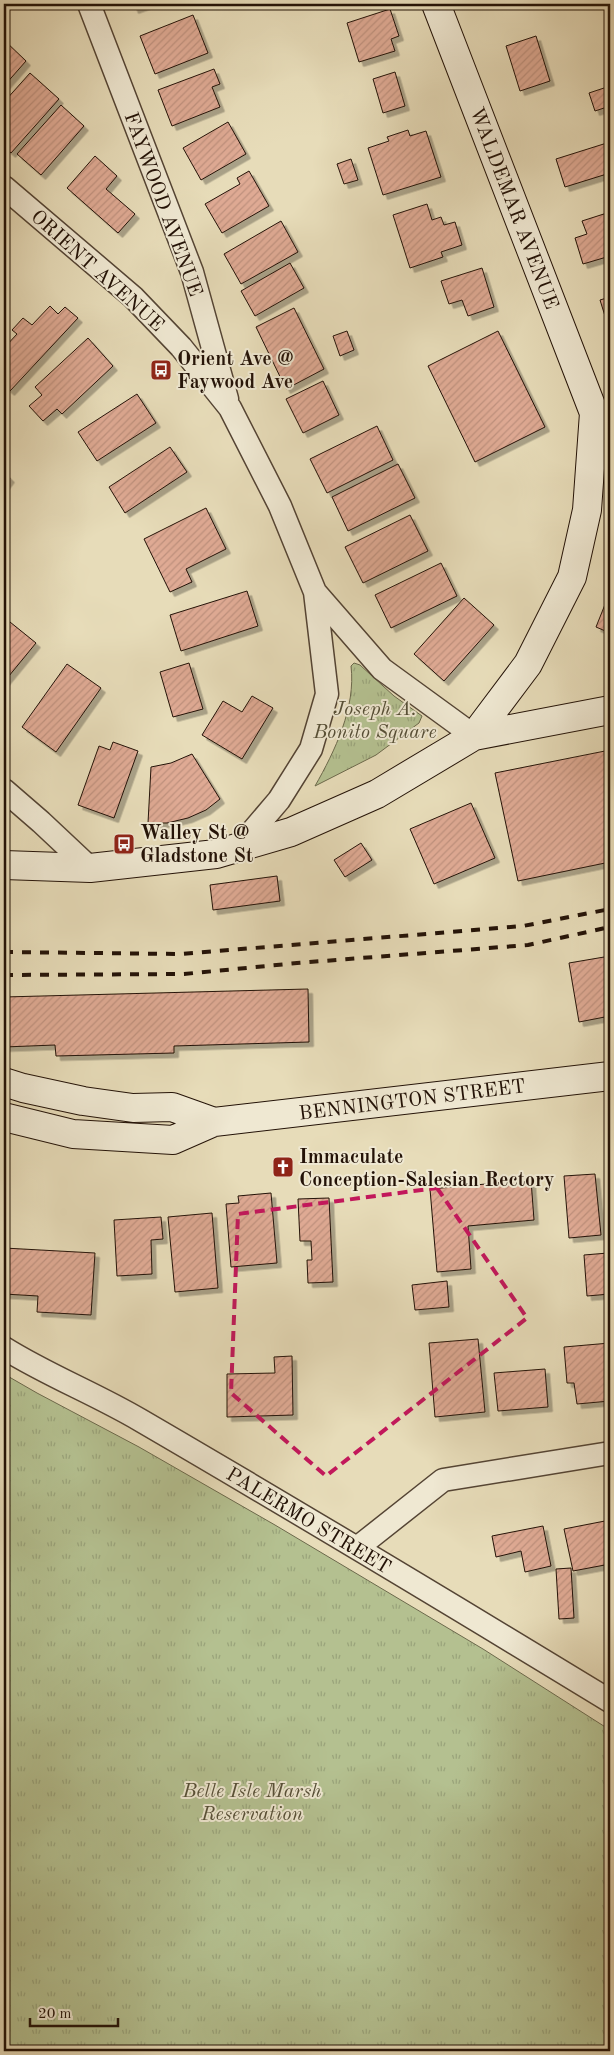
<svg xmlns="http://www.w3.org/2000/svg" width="614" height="2055" font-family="'Old Standard TT',serif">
<defs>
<pattern id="park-tufts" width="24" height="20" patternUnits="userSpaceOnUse" patternTransform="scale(1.25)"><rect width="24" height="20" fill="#b4c090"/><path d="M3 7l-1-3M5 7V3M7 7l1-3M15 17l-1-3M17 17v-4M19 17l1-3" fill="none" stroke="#9aa47b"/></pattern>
<pattern id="building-hatch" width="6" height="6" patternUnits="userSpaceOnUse" patternTransform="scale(1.25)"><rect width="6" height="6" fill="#dfaa94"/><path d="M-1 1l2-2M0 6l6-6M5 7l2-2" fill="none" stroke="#bf917e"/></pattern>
<filter id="shadow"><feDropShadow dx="4.5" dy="4.5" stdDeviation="0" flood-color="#0004"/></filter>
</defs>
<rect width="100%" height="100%" fill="#e7dcb9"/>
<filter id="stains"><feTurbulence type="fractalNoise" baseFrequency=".004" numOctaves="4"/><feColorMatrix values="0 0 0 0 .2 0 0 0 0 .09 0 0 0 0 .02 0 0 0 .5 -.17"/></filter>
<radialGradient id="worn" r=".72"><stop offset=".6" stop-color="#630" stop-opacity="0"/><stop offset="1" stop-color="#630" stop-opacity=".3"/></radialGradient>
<path fill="url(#park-tufts)" stroke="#6c694c" d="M354,663L360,665L394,696L422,716L419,723L376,755L315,786C335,751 356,707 351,666Z
M4,1374L37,1393L139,1447L275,1525L483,1649L610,1730V2051H4Z"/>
<path fill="url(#building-hatch)" stroke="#231207" filter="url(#shadow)" d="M132,4H148L134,9Z
M390,9L399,36L391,39L395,51L359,62L347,23Z
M193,15L208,53L155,74L140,36Z
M536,36L550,81L520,91L506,46Z
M4,40L26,61L4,86Z
M214,69L220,84L212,87L220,107L172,126L158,90Z
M395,72L405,106L383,113L373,79Z
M30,73L59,99L11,153L4,147V102Z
M610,86V106L595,111L589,93Z
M61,105L84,126L41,175L17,154Z
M228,122L246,154L201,180L183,148Z
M408,130L410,136L426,131L441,177L383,195L368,148L389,141L387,137Z
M610,142V173L565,187L556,159Z
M95,156L117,176L106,189L135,214L118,233L67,188Z
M351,159L358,180L344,184L337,164Z
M249,171L269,206L222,233L205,204L240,184L237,178Z
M427,204L432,220L441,217L444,225L455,222L462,245L441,252L443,257L410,268L393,215Z
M610,212V256L583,264L575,238L587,234L582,221Z
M281,221L298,252L241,284L224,254Z
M290,263L304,288L255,316L241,291Z
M482,268L494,307L468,316L462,300L449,304L441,281Z
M610,297V332L600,300Z
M50,306L58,314L65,307L78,318L10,391L4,386V348L17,334L12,330L23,318L32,325Z
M294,308L324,369L286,389L256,327Z
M347,331L354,350L340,356L333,336Z
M498,331L545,427L475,462L428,366Z
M88,338L113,366L62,414L57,409L43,421L29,406L42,395L35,387Z
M323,381L339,415L303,433L286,399Z
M137,394L156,423L97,461L78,432Z
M377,426L393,460L327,493L310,459Z
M170,447L187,472L125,513L109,487Z
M398,464L415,498L348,531L332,497Z
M4,472L10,478L4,486Z
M206,508L226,549L186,569L192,582L170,592L144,539Z
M410,515L428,551L363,583L345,547Z
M441,563L457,596L391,628L375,595Z
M247,591L258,626L181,651L170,615Z
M610,592V633L596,627Z
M464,598L494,625L444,681L414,654Z
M10,622L36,643L4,682V630Z
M189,663L203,709L173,717L160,672Z
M67,664L101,688L56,752L22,727Z
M252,696L273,708L242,759L202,735L223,701L242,712Z
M113,742L138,751L114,818L78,805L99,746L110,750Z
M610,750V862L518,881L495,773Z
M192,754L220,799L206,810L188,818L167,823H148L151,767L171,763Z
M471,803L495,858L434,884L410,829Z
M361,843L372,860L345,877L334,860Z
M277,876L280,901L213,910L210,885Z
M610,956V1016L579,1022L569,963Z
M308,989L309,1042L174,1046V1053L56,1056L55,1045L4,1047V997Z
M595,1174L601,1235L569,1238L564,1176Z
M531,1180L534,1220L468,1226L471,1269L437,1272L430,1189Z
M271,1193L277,1263L231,1267L226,1204L239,1203L238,1196Z
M329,1198L333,1282L308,1283L307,1260H312L311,1241H300L298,1199Z
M212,1213L218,1288L175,1292L168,1217Z
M161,1217L163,1239L151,1240L152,1274L117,1276L114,1220Z
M4,1248L95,1253L91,1315L37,1312L38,1296L4,1294Z
M608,1253L610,1294L587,1296L584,1255Z
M447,1281L449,1307L415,1310L412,1285Z
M478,1339L485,1412L435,1417L429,1343Z
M610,1343V1401L577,1404L574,1383H567L564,1347Z
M292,1356L293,1415L227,1417V1374L275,1373L274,1357Z
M545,1369L548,1407L498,1411L494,1373Z
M610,1520V1564L573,1571L564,1529Z
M543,1526L551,1566L525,1572L521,1551L496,1557L492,1536Z
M571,1568L574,1618L559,1619L556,1569Z"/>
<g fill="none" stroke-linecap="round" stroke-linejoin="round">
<g stroke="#544434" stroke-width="25">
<path id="street" d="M89,4L192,272L227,399
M4,187L133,297L181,347L230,408L280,506L315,592L327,694L311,749L279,800L239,847
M315,592L382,669L474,736
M4,790L41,822L90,868
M4,1348C47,1375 96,1394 140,1420C298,1512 454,1606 610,1701
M357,1548L443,1480L610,1453"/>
</g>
<g stroke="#231207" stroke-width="30">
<path id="secondary" d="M436,4L594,413L587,510L572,577L528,664L474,736
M4,865L90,868L216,854L291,832L377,794L474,736L610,710
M4,1082L23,1088L83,1101L133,1108L172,1107L214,1122
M4,1117L73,1134L173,1140L214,1122L610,1076"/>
</g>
<use href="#street" stroke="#efe8d2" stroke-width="22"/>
<use href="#secondary" stroke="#efe8d2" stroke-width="28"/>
<path stroke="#231207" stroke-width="4" stroke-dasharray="9 9" stroke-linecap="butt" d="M4,952L181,954L523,926L610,909
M4,975L184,974L297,963L528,945L610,927"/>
</g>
<path fill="none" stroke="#c2185b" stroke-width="4" stroke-dasharray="10 6" stroke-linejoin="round" d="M437,1188L527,1318L326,1476L231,1393L238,1214Z"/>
<defs>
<g id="bus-square" transform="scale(1.125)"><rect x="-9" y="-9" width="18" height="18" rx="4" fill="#8f2418" stroke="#efe8d2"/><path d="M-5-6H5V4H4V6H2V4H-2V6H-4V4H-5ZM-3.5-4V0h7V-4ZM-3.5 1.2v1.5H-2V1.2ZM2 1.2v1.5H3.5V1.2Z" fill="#fff"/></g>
<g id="church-square" transform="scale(1.125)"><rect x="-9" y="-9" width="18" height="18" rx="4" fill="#8f2418" stroke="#efe8d2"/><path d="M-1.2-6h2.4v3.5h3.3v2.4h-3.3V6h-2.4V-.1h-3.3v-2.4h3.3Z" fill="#fff"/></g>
</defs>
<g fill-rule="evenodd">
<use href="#bus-square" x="161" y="370"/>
<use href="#bus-square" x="124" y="844"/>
<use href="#church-square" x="283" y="1167"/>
</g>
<g text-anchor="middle" stroke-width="4" stroke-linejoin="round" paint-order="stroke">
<g font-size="20" fill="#231207" stroke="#efe8d2">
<text transform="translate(164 204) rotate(70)" y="7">FAYWOOD AVENUE</text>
<text transform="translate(515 208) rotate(69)" y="7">WALDEMAR AVENUE</text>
<text transform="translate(98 270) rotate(42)" y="7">ORIENT AVENUE</text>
<text transform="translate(412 1099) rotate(-7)" y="7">BENNINGTON STREET</text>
<text transform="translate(309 1520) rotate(31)" y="7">PALERMO STREET</text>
</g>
<g font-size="20" font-weight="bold" fill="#231207" stroke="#efe8d2" text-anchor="start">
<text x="177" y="365">Orient Ave @<tspan x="177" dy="23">Faywood Ave</tspan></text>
<text x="140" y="839">Walley St @<tspan x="140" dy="23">Gladstone St</tspan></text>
<text x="299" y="1163">Immaculate<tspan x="299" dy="23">Conception-Salesian Rectory</tspan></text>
</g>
<g font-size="20" font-style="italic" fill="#564f37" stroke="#efe8d2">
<text x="375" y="715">Joseph A.<tspan x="375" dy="23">Bonito Square</tspan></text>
<text x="252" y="1797">Belle Isle Marsh<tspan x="252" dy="23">Reservation</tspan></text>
</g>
</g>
<rect width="614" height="2055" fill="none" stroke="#e7dcb9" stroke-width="20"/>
<rect x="5" y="5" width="604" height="2045" fill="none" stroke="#231207" stroke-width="2.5"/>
<rect x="10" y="10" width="594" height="2035" fill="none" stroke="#231207"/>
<path d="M30 2018v8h88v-8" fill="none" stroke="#231207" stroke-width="2.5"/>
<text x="38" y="2018" font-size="15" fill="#231207" stroke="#efe8d2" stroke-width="4" paint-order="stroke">20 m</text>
<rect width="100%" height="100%" filter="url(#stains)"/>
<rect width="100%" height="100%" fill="url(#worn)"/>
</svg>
